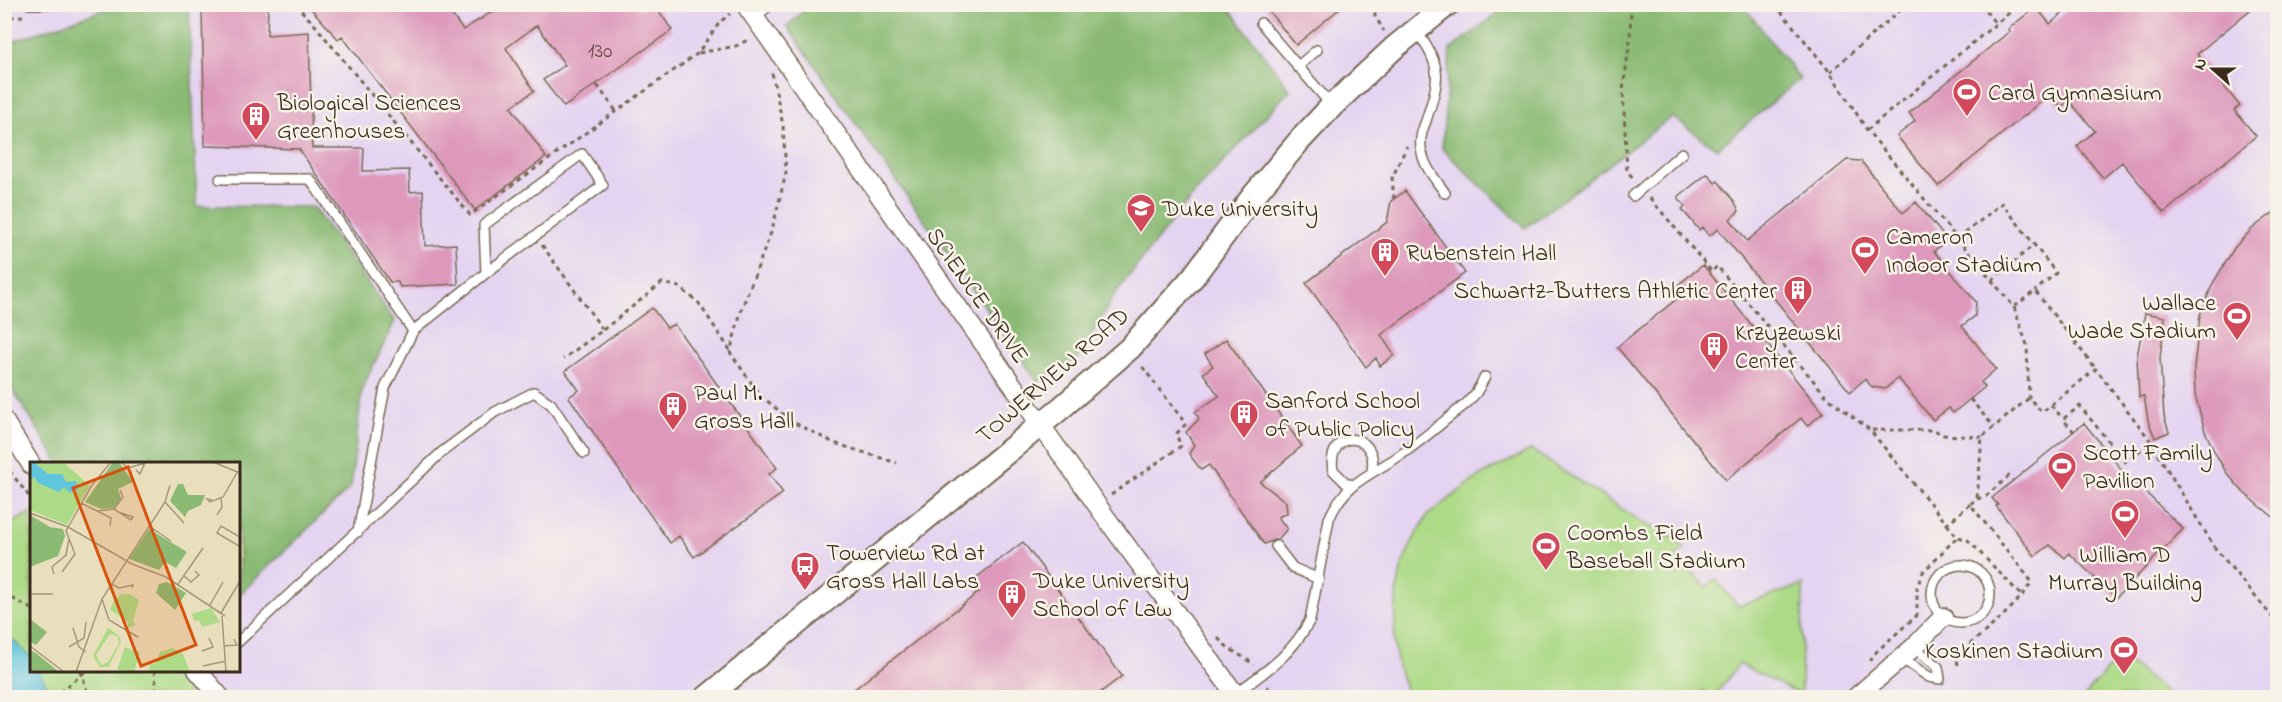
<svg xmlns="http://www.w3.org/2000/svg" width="2282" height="702" font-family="'Indie Flower',sans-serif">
<rect width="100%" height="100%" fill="#f7f3e8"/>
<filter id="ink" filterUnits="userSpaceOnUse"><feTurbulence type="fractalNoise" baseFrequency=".0167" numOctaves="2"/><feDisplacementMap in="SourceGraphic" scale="12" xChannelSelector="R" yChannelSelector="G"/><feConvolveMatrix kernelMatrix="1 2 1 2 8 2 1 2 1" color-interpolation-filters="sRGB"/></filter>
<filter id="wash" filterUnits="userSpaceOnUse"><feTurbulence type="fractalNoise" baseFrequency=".008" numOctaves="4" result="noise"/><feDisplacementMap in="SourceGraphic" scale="24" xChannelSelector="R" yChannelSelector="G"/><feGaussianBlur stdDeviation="1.35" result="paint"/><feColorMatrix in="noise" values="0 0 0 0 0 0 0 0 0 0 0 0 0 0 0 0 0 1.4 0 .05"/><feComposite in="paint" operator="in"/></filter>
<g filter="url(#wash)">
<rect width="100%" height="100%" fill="#eadfbc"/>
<path fill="#e4d3f1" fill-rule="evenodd" d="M4,5H2277V697H5ZM32,464H238V670H32Z"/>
<path fill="#adda87" stroke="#748252" stroke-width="1.5" d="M1531,450L1642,522L1673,538L1685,548L1677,556L1706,587L1715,579L1738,606L1803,585L1801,695L1739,664L1714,697L1704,690L1697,698L1408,697L1399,671L1394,644L1395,617L1397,591L1402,565L1413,540L1428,515L1478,477Z
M31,512L32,670L171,671L193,697H5L4,528Z
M2120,655L2172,697H2084Z"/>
<path fill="#8aba74" stroke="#627249" stroke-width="1.5" d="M120,4L189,5L197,206L313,207L395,321L362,389L351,487L239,595L238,464L59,463L5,378V44Z
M810,5H1227L1290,90L1192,196L1115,294L1078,359L1038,382L787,26Z
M1508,5H1743L1800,79L1717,149L1672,117L1525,228L1442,149L1450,50Z"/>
<path fill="#5fc5dc" stroke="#4d787d" stroke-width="1.5" d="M5,633L31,657L32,670L39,671L53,697H5Z"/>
<g id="blocks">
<path fill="#dd98bb" d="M217,4H250V7L268,6L267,35L309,32L312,148H364L363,171L409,170L410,192L423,191L425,246L456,244L458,284L400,287L398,282H390L299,149L205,146L202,8L217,7Z
M307,4H444L463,30L504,4H635L639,10L649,4H654L672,30L564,107L543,80L565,65L537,25L506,48L534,91L511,107L546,157L475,210L342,36L338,39Z
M1263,4H1345L1296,45Z
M2074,4H2257L2197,54L2240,106L2234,110L2256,136L2164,213L2122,162L2103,178L2077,146L2095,131L2069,101L2061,107L2051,94L1938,186L1897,136L1915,121L1909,113L2010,31L2008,29L2036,7L2050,24Z
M1847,160L1861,161L1903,213L1916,202L1947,240L1934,251L1976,302L1975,316L1962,326L1996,369L1981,382L1985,387L1953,413L1949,408L1933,420L1898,378L1885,389L1872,387L1865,379L1850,392L1718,229L1709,236L1702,227L1699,230L1682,209L1685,206L1679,199V196L1707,174L1709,175L1715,183L1718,181L1734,201L1739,211L1730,219L1747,241Z
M1405,191L1465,273L1381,335L1394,355L1380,366L1376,358L1366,367L1306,283L1387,222L1391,201Z
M2277,210V520L2244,493L2226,472L2215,453L2205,431L2195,395L2194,368L2200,315L2213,283L2235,247L2253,228Z
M1703,265L1823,413L1807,426L1801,418L1726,480L1617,347L1684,293L1678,285Z
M652,308L667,328L674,324L777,468L769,474L783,493L694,557L679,536L670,543L632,489L569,397L579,390L565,371Z
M2145,313L2165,317L2160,358L2164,416L2169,432L2155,438L2148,420L2144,396L2139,397L2137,357Z
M1226,339L1302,446L1260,482L1286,502L1287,513L1278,517L1287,529L1279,538L1264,544L1209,465L1201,470L1189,454L1194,445L1186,432L1199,419L1195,412L1219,396L1203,373L1213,366L1205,354Z
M2084,423L2133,484L2135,482L2183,529L2116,598L2069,553L2065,558L2050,545L2035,556L1996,506L1998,505L1992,498Z
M1023,542L1122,676L1093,698H843L979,592L972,581Z"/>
</g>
</g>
<g filter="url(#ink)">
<use href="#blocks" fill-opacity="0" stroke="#786955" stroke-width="1.5"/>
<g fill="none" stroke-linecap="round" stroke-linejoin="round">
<g stroke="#786955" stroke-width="12">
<path id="service" d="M29,4H47
M754,17L772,4
M1261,23L1332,106
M1416,30C1443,69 1440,77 1426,121C1422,130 1419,143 1422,153C1425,168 1436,180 1445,193
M1297,67L1317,50
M220,179H310L413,331
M1633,196L1682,153
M1353,485L1346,483L1333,470C1326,428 1379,430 1372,471
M358,532L385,388L413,331L486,273L603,185L582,154L484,225L486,273
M1276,546L1293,568L1319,579
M1932 594a29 29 0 1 1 58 0a29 29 0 1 1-58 0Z
M238,642L442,452L495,412L534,392L551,404L584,453
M1901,658L1929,677L1940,679L1938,667L1914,647
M1235,694C1266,671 1292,655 1310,620L1329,519C1344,484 1366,477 1396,458C1421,442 1443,421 1466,404L1476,393L1485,377"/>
</g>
<g stroke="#786955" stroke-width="21">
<path id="minor" d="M745,4L1104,515L1238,698
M4,421L32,466
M197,670L221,698
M1855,698L1914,647L1943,617"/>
</g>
<g stroke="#786955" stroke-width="26">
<path id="tertiary" d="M706,698L1061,408L1130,348L1193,277L1253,196L1300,140L1332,106L1395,47L1448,4"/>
</g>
<path stroke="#786955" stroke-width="3" stroke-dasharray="4.5 4.5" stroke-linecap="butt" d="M295,4L314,24L470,215L697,54L720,22L730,14
M1374,4L1375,16L1384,31
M1631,4L1630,40L1623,90L1627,171L1634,179
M1775,4L1830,72L1867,130L2014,307L2035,291L2096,369
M1980,4L1996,24
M59,8L69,4
M10,17L23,16
M699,53L736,46L748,40
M1830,72L1907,4
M772,73L783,125L786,173L772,230L742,308L730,352L759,394L791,421L834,443L897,463
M597,85L616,111
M1867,130L2020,4
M1650,198L1712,272L1717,266L1828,398L1870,430L1947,524L1970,504
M1394,199L1392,178L1407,146
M1958,239L2002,203L2056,273L2035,291
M542,245L603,330L563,359
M1992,280L2035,244
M2014,307L2027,345L2029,398
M603,330L662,283L679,287L698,302L730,350
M1970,399L1994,427
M2051,405L2063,419
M1872,430H1935L1942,435L1982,437
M2074,432L2063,419L2080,406L2125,462L2151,442
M4,464L32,500
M1111,495L1181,446L1176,434L1186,424L1141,365
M1977,499L1986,496L2009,476L2013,481
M1947,524L1957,537L1967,539L2022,596
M4,594L32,609
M1218,638C1228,650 1242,655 1254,665
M1870,661L1877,651L1917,615V587L1923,572L1957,537
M1958,665L1956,656C1984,632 2010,614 2032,582L1970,504L1977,499L1982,437L2029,398L2042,412L2096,369L2147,436L2215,548L2278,624
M81,670L89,698
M154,670L157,691L155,698
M1267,686L1274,698
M53,698L87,670
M1832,698L1840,691"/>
<use href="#service" stroke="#fff" stroke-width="9"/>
<use href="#minor" stroke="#fff" stroke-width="18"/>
<use href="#tertiary" stroke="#fff" stroke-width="22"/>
</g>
</g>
<defs>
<g id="stadium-pin" transform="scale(1.5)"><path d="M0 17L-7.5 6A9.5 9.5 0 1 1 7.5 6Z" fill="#d1495b" stroke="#f7f3e8"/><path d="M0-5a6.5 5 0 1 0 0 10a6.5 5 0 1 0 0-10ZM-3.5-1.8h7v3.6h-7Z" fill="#fff"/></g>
<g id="building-pin" transform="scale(1.5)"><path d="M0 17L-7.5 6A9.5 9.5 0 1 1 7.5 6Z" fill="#d1495b" stroke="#f7f3e8"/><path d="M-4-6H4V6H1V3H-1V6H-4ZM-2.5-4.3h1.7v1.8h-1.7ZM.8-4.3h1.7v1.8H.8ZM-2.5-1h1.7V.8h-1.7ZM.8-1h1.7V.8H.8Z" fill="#fff"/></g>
<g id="university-pin" transform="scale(1.5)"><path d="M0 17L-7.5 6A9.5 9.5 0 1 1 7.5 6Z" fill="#d1495b" stroke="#f7f3e8"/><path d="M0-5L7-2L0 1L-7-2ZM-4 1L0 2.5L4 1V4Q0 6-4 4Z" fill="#fff"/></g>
<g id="bus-pin" transform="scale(1.5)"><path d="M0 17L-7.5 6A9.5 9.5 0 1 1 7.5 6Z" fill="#d1495b" stroke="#f7f3e8"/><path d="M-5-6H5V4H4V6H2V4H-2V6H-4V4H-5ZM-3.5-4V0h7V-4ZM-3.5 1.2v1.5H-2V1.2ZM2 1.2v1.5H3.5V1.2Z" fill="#fff"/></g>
</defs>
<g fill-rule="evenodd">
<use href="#stadium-pin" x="1967" y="92"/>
<use href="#building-pin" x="256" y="116"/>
<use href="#university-pin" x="1141" y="208"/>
<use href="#stadium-pin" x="1865" y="250"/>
<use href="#building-pin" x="1385" y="252"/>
<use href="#building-pin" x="1798" y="290"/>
<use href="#stadium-pin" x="2237" y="316"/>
<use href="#building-pin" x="1714" y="346"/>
<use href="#building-pin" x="673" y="406"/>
<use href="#building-pin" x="1244" y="414"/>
<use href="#stadium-pin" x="2062" y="466"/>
<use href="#stadium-pin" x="2125" y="514"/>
<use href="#stadium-pin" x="1546" y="546"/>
<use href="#bus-pin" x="805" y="566"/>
<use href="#building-pin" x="1012" y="594"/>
<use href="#stadium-pin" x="2124" y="650"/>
</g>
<g text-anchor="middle" stroke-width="5" stroke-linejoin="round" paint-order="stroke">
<g font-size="21" fill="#644645">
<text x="600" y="57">130</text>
</g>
<g font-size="24" fill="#3b2a1e" stroke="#f7f3e8" text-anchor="start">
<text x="1988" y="100">Card Gymnasium</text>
<text x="277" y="110">Biological Sciences<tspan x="277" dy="28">Greenhouses</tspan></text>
<text x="1162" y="216">Duke University</text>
<text x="1886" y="244">Cameron<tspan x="1886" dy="28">Indoor Stadium</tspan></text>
<text x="1406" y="260">Rubenstein Hall</text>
<text x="1777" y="298" text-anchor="end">Schwartz-Butters Athletic Center</text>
<text x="2216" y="310" text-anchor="end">Wallace<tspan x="2216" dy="28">Wade Stadium</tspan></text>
<text x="1735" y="340">Krzyzewski<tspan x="1735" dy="28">Center</tspan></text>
<text x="694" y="400">Paul M.<tspan x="694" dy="28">Gross Hall</tspan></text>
<text x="1265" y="408">Sanford School<tspan x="1265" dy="28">of Public Policy</tspan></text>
<text x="2083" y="460">Scott Family<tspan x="2083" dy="28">Pavilion</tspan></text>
<text x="1567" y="540">Coombs Field<tspan x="1567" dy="28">Baseball Stadium</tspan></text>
<text x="826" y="560">Towerview Rd at<tspan x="826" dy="28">Gross Hall Labs</tspan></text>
<text x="2125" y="562" text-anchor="middle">William D<tspan x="2125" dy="28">Murray Building</tspan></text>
<text x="1033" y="588">Duke University<tspan x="1033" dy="28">School of Law</tspan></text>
<text x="2103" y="658" text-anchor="end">Koskinen Stadium</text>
</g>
<g font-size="24" fill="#3b2a1e" stroke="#f7f3e8">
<text transform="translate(978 295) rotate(55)" y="8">SCIENCE DRIVE</text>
<text transform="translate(1052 375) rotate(-41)" y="8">TOWERVIEW ROAD</text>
</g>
</g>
<g transform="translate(30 462)">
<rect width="210" height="210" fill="#eadfbc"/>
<path d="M0,0H33L60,24L37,63L0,48ZM92,132H100L109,138L103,159L106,163L98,166V160L80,148L84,138ZM181,146L190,160L172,165L169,158L164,159L162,152ZM78,166L89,174L91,180L78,205H70L63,194ZM80,172L87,174L89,181L78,200L71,203L66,193ZM95,185L110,190L104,210L87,208ZM142,186L153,192L160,210H119L120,202H125L130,190Z" fill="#adda87" fill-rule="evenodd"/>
<path d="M83,0H89L103,20L88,27L91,36L85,46L71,47L55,40ZM148,22H153L158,33H175L171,43L158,49L155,55L140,39ZM0,53L20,65L33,67L35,74L28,94L0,105ZM119,67L157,90L146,106L135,100L129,108L99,97ZM137,120L156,131L145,148L126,131L129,122ZM0,157L17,170L6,183L0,180ZM0,188L6,191L29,210H0Z" fill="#8aba74"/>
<path d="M5,1L18,12H32L36,20L46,19L48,27L40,31L34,25L29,30L8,21L4,15L0,19V2Z" fill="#5fc5dc"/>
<path fill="none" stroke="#a4977d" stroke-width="1.5" d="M91,0L98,6L115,1L110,12L106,8M183,0L210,11M182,38L177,37L180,40L193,35L208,9M135,40L154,61M51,41L81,56L80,64M84,47L93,35L90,28M67,49L84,47L101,58L103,55L91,51M0,51L38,65L102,102L136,115L195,154M187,53L192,45L191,36M119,64L141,79M209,84L187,71L191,64L210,75M32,110L45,92L36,69L62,23L81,0M24,112L22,105L36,93L39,77M154,114L161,120L169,113L165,109M81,122L89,126L103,123L102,126M148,122L173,86M0,132H23M72,137L79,158L108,175M180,143L193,120M191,151L210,119M192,154L196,210M43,166L49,185L56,190M0,184L34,210M194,184L207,183L204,177M39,185L54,176L56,160M172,189L183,185L179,176M173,204L196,199M46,210L72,137L135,40L140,23"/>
<path fill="#d7540e" fill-opacity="0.15" stroke="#d7540e" stroke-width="3" d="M98,5L166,183L111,204L43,26Z"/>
<rect width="210" height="210" fill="none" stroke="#3b2a1e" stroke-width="3"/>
</g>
<rect width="2282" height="702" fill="none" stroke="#f7f3e8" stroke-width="24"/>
<g transform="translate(2213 69) rotate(291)" stroke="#f7f3e8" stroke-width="4.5" paint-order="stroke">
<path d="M0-4.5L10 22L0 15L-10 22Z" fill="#3b2a1e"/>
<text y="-9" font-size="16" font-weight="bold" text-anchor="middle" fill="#3b2a1e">N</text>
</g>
</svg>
